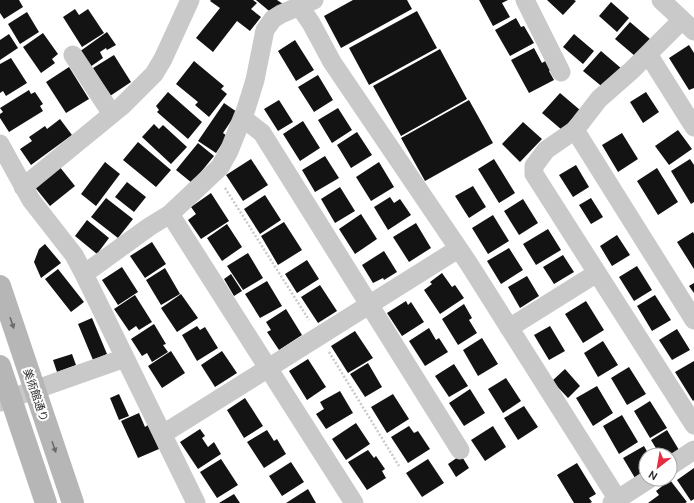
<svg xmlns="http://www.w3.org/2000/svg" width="694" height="503" font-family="Ubuntu,'Noto Sans JP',sans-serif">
<rect width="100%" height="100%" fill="#fff"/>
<path fill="#131313" d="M0,0H19L23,7L4,19L0,13Z
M211,0H253L257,3L251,9L261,17L250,31L237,21L213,52L196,38L220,8L210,1Z
M256,0H277L283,4L274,15Z
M353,0H407L412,9L341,48L324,16Z
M479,0H508L502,3L510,17L493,26Z
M547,0H574L576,1L563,15Z
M611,2L629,18L617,32L599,16Z
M75,9L79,15L88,9L104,33L82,47L63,17Z
M417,11L437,48L369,85L349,48Z
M27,12L39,32L20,44L8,24Z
M516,18L521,27L524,26L534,43L510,56L495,30Z
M630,22L650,39L635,56L615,39Z
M107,32L116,45L107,50L106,48L100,52L103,58L90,67L79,52Z
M43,33L58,54L52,59L55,63L41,73L23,47Z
M9,34L18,48L0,60V40Z
M574,34L594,51L583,64L563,47Z
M295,40L314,70L296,81L278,51Z
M689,45L694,53V88L689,90L669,58Z
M534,48L542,63L547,60L552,69L549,71L554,80L529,93L511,60Z
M440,49L467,99L401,136L373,86Z
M601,51L622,69L605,89L583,71Z
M114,55L131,82L110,96L93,68Z
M11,58L27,83L6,96L3,91L0,93V64Z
M194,61L224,86L221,89L227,94L209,117L195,105L198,102L176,84Z
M69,67L89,99L66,113L46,82Z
M318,75L333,100L314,112L298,87Z
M29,90L31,94L35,92L43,104L40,106L43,111L9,132L0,118V114L3,112L0,108Z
M168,92L202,122L188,139L157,112L159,110L156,106Z
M646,92L659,112L643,123L630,102Z
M560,93L580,110L562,130L542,113Z
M279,100L293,122L278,131L264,109Z
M469,100L493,143L425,181L401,138Z
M224,103L237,112L223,133L227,136L216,153L198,141Z
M338,108L352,130L332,143L318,120Z
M60,119L72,135L31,165L20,149L32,141L29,137L45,126L47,129Z
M303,121L320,148L300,161L283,134Z
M523,122L542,139L520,162L502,144Z
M154,124L159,129L163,125L187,147L171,164L142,137Z
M678,130L692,149L669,165L655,146Z
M357,132L372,155L351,168L337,145Z
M622,133L638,159L618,172L602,145Z
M138,142L171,170L156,187L123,160Z
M198,143L214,156L192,183L176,170Z
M325,156L339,178L315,192L302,170Z
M251,159L268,185L243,201L226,175Z
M494,159L515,193L499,203L478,169Z
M690,159L694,165V202L691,204L671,171Z
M105,162L120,174L96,206L81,194Z
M379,162L394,187L371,201L356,177Z
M576,165L589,187L573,197L559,175Z
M59,166L75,186L50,206L34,186Z
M657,168L678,202L658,215L637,181Z
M127,182L146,197L134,212L115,197Z
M473,186L486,207L469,218L455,196Z
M340,187L355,211L335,223L321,199Z
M211,193L229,221L201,239L188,220L196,214L191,207Z
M265,195L281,220L260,234L244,209Z
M390,197L394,203L400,199L411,215L388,230L374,207Z
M106,198L133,219L118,238L91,217Z
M591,198L603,217L591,224L579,205Z
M523,199L538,223L519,235L504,211Z
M361,214L377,239L355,254L339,229Z
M493,215L509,241L488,254L472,228Z
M87,220L109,238L97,254L75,236Z
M284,222L302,250L278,265L261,236Z
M416,223L431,248L409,262L393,237Z
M227,224L242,247L222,261L207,238Z
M548,229L561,250L536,265L523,244Z
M693,232L694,234V269L677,242Z
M617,235L630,255L612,266L600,246Z
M152,242L166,264L145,278L130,256Z
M45,244L61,263L41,278L34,262L39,249Z
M509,248L523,270L501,284L487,261Z
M384,251L397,272L384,280L383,278L373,283L362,265Z
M248,253L263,278L243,290L227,266Z
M563,255L574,272L554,284L543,267Z
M307,260L319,279L297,293L285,274Z
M637,266L652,290L634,301L619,277Z
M122,267L138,292L118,305L102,280Z
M165,268L180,294L161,305L146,280Z
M58,269L84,302L71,312L45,279Z
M442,273L452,287L455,285L464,298L440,314L424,290L432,284L430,282Z
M231,274L242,291L234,296L224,279Z
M527,276L539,296L520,308L508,287Z
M267,281L282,306L260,318L245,294Z
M694,283V293L689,286Z
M320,285L337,311L318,323L301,297Z
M181,294L198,318L177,332L161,308Z
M135,295L152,322L139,330L136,326L129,331L114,309Z
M655,295L671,320L652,331L637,306Z
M406,301L408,305L411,302L424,322L402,336L387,313Z
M586,301L604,330L583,343L565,314Z
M464,304L472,318L469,320L477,333L458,345L442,319Z
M286,309L302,335L279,350L267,332L271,330L266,322Z
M92,318L107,354L93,360L78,324Z
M154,324L166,344L163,345L168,352L152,362L147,353L142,356L131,339Z
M197,326L200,330L205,327L218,348L197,361L182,335Z
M550,326L565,351L549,360L534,335Z
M429,328L436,340L439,338L448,352L425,366L409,341Z
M677,329L690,350L672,360L659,340Z
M355,331L373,358L348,373L331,346Z
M482,338L498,364L478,376L463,350Z
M603,341L618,365L598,377L584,353Z
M171,351L185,373L162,388L148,366Z
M222,351L237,373L215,387L201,365Z
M72,354L76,365L57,372L53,360Z
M308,359L326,387L307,400L289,371Z
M694,361V400L693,401L675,372Z
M368,363L382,387L365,397L350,374Z
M454,364L468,386L449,397L435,376Z
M629,367L646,394L627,405L611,378Z
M565,369L580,386L568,398L552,381Z
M506,378L521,401L503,413L488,389Z
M597,386L613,413L593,426L576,398Z
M470,389L485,413L464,426L449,403Z
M340,391L353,413L326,429L316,414L324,409L320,402Z
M119,394L129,416L119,420L110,398Z
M393,394L409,419L387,433L371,407Z
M245,398L263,426L244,438L227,410Z
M650,401L667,428L650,438L634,411Z
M524,406L538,427L518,440L504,418Z
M139,413L145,427L148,425L159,449L138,458L121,421Z
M622,415L638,442L619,454L603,426Z
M356,423L370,444L346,460L332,439Z
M409,426L414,433L418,431L430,449L408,463L391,437Z
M493,426L506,447L485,461L471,440Z
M200,429L205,436L202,438L208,447L214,442L221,454L198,469L180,442Z
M267,430L274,441L277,439L286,454L264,468L247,442Z
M667,430L679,450L670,455H660L651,440Z
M644,446L649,455H646V471L635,478L623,458Z
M368,450L374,458L376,456L385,469L382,471L386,478L367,490L348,462Z
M461,455L469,468L456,477L448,464Z
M221,459L238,485L217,498L200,472Z
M428,459L444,483L422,497L406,473Z
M291,462L304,482L282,496L269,476Z
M577,463L596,494L589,498L592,502L590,503H574L557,475Z
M694,468V499L691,501L677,480Z
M670,480L687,502L685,503H648L659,495L656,491Z
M308,489L316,503H286Z
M234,494L240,503H219Z"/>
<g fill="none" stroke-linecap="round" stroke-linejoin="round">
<path stroke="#c9c9c9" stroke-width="2.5" stroke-dasharray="2 2" stroke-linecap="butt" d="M225,188L309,320
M329,352L399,466"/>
<path stroke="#c9c9c9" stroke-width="19" d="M525,0L561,72
M661,0L694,31
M300,7L311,23L332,62L469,264L620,503
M682,20L632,70L599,99L575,130L546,150L534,166V174L694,425
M648,54L694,127
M73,55L112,114
M242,120L248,122L262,133L460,450
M575,130L694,320
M0,144L31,200L74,255L84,274L196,503
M23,187L122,106L154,74L163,59L190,0
M170,214L354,503
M84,274L149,227L170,214L220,167L229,151L246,109L255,80L265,30L273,19L281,14L314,0
M509,328L597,273
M0,402L125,358
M163,434L458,249
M670,466L694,450
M612,503L649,479"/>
<path stroke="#b6b6b6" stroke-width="22" d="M0,286L73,503
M0,366L46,503"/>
</g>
<defs><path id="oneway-solid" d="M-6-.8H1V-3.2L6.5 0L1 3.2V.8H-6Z"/></defs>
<g fill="#6a6a6a">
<use href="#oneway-solid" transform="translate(12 323) rotate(71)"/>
<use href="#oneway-solid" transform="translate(54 447) rotate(71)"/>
</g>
<g text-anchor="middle" stroke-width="4" stroke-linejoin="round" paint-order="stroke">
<g font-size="11" fill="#2c2c2c" stroke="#fff">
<text transform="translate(36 395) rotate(71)" y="4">美術館通り</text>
</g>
</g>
<g transform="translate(658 467) rotate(211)"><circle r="19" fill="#ffffff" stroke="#ababab"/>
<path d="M0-3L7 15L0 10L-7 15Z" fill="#e52c40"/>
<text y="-6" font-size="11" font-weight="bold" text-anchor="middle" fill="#2c2c2c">N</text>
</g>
</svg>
